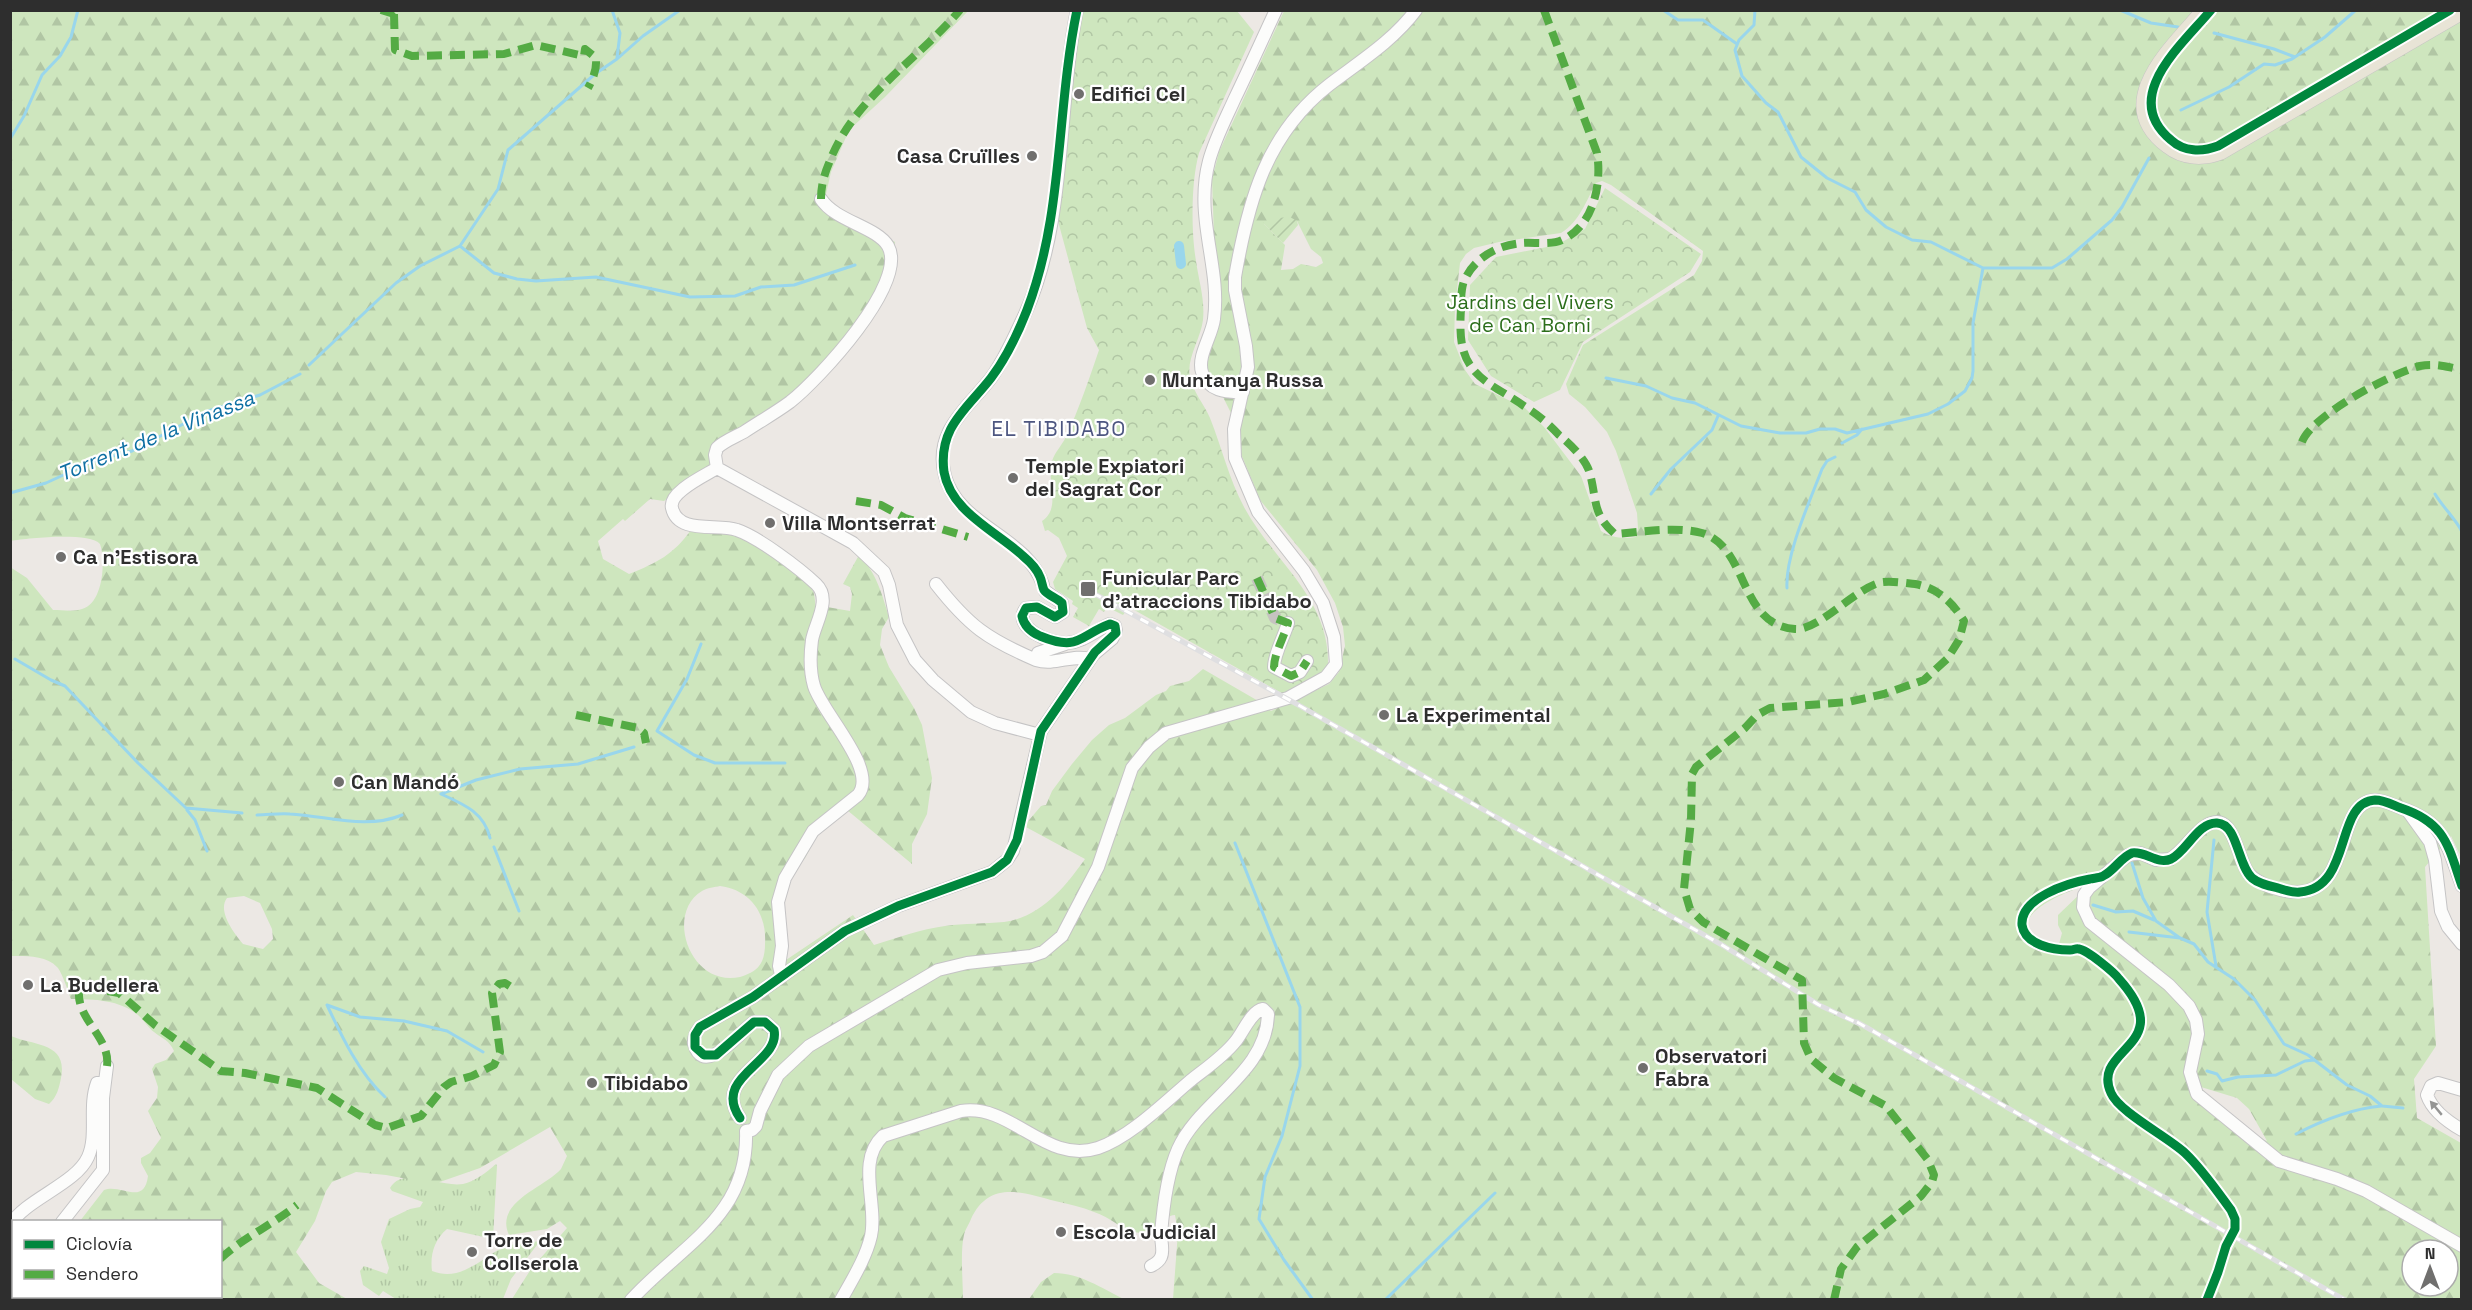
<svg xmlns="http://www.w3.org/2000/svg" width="2472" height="1310" font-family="'Space Grotesk',sans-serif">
<defs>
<pattern id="grass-tufts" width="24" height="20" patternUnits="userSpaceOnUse" patternTransform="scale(1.5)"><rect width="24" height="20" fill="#cee6be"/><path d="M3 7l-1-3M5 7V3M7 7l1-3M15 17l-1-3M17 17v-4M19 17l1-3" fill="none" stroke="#b1c6a4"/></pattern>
<pattern id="forest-firs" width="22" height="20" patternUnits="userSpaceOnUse" patternTransform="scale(1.5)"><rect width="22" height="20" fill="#cee6be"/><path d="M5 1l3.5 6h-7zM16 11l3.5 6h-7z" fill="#b1c6a4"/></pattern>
<pattern id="park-crowns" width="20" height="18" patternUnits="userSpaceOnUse" patternTransform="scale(1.5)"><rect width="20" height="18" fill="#cee6be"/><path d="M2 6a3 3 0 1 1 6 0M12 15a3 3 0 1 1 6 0" fill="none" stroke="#b1c6a4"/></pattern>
<pattern id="garden-furrows" width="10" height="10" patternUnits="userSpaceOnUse" patternTransform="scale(1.5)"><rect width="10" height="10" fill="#cee6be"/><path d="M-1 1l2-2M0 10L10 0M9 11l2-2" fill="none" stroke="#b1c6a4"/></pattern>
</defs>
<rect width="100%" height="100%" fill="#ece8e4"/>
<path fill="url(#grass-tufts)" d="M496,1164L497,1166L493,1239L447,1229C434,1240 430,1255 432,1271C460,1282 479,1260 502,1248C513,1243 528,1243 540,1241L511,1279L503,1299H396L383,1291L379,1296L363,1285L360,1271L364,1266L387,1274L389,1268L381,1242L389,1219L410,1209L420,1207L423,1202L392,1191L390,1188C404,1165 440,1188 463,1184C475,1181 486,1173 496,1164Z"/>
<path fill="url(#forest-firs)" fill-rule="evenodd" d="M11,11H968L885,97L849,130L831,172L826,194L830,205L895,242L894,261L839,357L720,453V463L692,477L664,501L650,499L625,521L623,519L598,541L603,559L629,574C657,563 674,554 691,530C703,531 716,531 728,533C750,538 802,572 813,591C815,595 815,604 816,609L827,607L850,611L852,594L850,587L843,584L859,555C876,572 882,594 889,617L882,629L880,645L889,667L914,708L922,725L932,778L927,814L912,844V864L847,810L819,832L805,858L789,878L782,893L786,960L853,915L874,945C897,938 921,929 945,926C964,923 985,924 1004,922C1041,917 1065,887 1085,859L1024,826L1041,806L1046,805L1052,791L1072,764L1092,740L1109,725L1125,718L1156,695L1166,691L1170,686L1189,681L1203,669L1260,702L1271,711L1329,684L1339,672L1345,646L1343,627L1335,603L1317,570L1260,500L1241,454L1239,429L1219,389L1209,380L1206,366L1220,321L1221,299L1214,236L1212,179L1219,152L1284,11H2461L2462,859L2451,836L2425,867L2436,1046L2414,1079L2417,1118L2461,1143V1299H1173L1178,1232L1175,1215C1161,1216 1155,1235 1140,1233C1123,1231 1110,1217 1094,1212C1082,1207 1068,1204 1055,1201C1022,1192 989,1180 971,1219C969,1224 965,1230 964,1235C960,1251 963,1282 963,1299H512L531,1269L567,1228L560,1221L547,1229L509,1235C494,1202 544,1188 561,1169C563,1165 565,1160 567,1156L550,1127L480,1168L434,1184L386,1175L356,1172L332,1182L326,1191L315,1221L296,1252L319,1283L347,1299H151V1296H220V1222L80,1221L104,1190C121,1183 144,1207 148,1176L141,1163V1158L150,1153L161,1138L148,1111L157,1098L158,1087L152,1069L155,1064L166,1060L174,1051C169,1040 163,1039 154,1032C148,1028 144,1020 138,1015C120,1000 94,999 71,999C68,991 62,972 57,967C46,955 25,956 11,956L10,567L27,578L53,610C62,610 74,612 82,609C103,604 106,561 100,544C90,532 28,538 11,541ZM1602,181L1611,185L1703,251L1702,261L1694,275L1583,345L1566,384L1569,394L1585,407L1607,432L1616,451L1637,513L1638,528L1636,537C1624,539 1611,538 1601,531L1581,476L1544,427L1525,408L1475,384L1465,370L1454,342L1455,307L1460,263L1466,254L1474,248L1499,242L1561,233C1580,221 1586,201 1596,183ZM1297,221L1311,249L1321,257L1323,263L1316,267L1301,264L1293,269L1281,270L1285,245L1264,224ZM720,886C750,890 767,913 765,944C765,951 764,960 759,966C756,971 746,975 740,977C691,988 664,914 702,891C707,888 715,887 720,886ZM2082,887L2083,891L2058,915V925L2062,933L2059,944C1991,928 2050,897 2082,887ZM244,896L260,903L272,929L273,939L263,949L243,944C234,933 217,911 227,898ZM2201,1087L2237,1098L2249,1109L2267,1141C2240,1132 2217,1110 2201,1087ZM2412,1250H2448V1286H2412Z
M11,1036C34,1046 68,1042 61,1078C59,1088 57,1097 49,1104L35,1099L11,1079Z
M1054,1273C1080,1273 1101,1288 1124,1299H1029L1041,1282Z"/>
<path fill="url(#park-crowns)" d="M1080,11H1237L1254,32L1199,153C1191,181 1191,232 1196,261C1199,282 1205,299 1203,320C1201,338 1186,359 1190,377C1193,392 1204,404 1210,418C1222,448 1229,479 1244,507C1273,561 1330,598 1328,665L1318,676L1285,695L1129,607L1123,615L1107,607L1104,612L1099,609L1089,626L1073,617L1078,608L1072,604L1073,601L1055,589L1053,582L1067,556L1059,538L1048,530L1045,531L1042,521C1062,508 1046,480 1052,461C1055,452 1062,445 1066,437C1079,409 1089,379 1099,350L1087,328L1055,210Z
M1605,188L1701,254L1690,272L1583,342L1560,390L1534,402L1491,376L1468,340L1470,285L1496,257L1557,245L1585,229Z"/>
<path fill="url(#garden-furrows)" d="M1290,217L1297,221L1298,225L1283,243L1263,223L1277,218Z"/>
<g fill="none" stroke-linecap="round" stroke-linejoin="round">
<path stroke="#99d6ec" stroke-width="3" d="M612,10L620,33L617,58
M1663,10L1678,20H1703L1737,44
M1755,10L1754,25L1739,40L1735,50L1742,76L1766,103L1778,112L1801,157L1827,178L1855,192L1866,210L1886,227L1912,240L1931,242L1983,268
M2120,10L2151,23L2178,27
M2214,33L2274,49L2295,57
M2181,110L2229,87L2264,64L2275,65L2292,59L2325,37L2356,10
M10,139L24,116L42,75L60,56L71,37L78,10
M460,246L494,273L517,279L536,281L596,277L690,297L735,296L761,287L794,285L855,265
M309,365L396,283L420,266L460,246L498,189L508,150L595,74L617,59L643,36L680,10
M1606,378L1646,386L1672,398L1695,403L1741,426L1780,433H1806L1820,429H1835L1847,433L1928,414L1948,404L1965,391L1972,378L1973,371V323L1983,268H2052L2067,259L2112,220L2122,207L2149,158
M1842,443L1857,435L1862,429
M10,493L46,483L94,461L132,451L208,411L260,395L300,374
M1651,494L1671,469L1712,430L1718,416
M2435,494C2442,506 2458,522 2462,532
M1787,588C1785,555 1810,501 1822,469L1827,461L1835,457
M701,644L687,679L657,731L694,755L715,763H785
M15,659L51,680L65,686L138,763L186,808L242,813
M441,794L476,780L520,769L578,764L634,747
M441,794C463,804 484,812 490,838
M187,810L195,820L207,851
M257,815C268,815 279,813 290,814C328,816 366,830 402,815
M2214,840L2207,912L2216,966
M1235,843L1300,1007V1066L1282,1136L1265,1177L1259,1219L1284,1260L1313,1300
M494,847L519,911
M2132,863L2143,898L2156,921L2180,938L2194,944L2208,962L2234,979L2255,1000L2284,1044L2308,1055L2347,1085L2370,1096L2382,1106L2403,1108
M2093,905L2116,912L2133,911L2154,920
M2129,932L2180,938
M327,1005L360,1017L404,1021L447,1031L483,1052
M327,1005C342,1037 359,1073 385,1097
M2207,1071L2217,1074L2222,1081L2238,1077L2276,1075L2305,1061L2314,1060
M2296,1134C2323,1120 2350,1109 2381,1106
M1385,1300L1495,1193"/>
<path stroke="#99d6ec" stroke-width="10" d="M1179,246L1181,264"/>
<path stroke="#c6c3c0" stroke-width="12" stroke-dasharray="12 6" stroke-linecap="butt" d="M1257,578L1275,618L1288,623"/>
<g stroke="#c5c4c5" stroke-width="14">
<path id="minor" d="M1243,392C1226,393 1208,391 1202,372C1197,356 1212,336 1214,319C1221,266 1194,218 1209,161C1215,139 1226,118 1235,98C1249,69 1262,40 1276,10
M717,468C706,475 668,492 672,508C678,535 718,523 737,530C758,537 799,568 816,584C832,599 815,623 812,640C810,655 810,672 814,686C822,713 879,770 858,795L813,831L785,878L778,902L782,946L779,966L781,975
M717,468L853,543L884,572L889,585L897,625L915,660L933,680L971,712L995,723L1040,735
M717,468L715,455L717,448C724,441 735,437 744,432C759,422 775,413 790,402C818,380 909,283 888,246C877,227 835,221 821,199
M936,584C969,626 987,639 1036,660L1038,653L1065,644
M1043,585C1027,536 959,527 945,476C933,431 968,408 991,378C1005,359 1015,335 1025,314C1067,221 1057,109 1077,10
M1288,623C1284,637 1274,654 1274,667L1291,676L1300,672L1307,661
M1036,660C1055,666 1072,654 1090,659
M2407,810L2430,842L2435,860L2441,911L2448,927L2462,944
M2462,886C2447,846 2446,823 2401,808C2393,805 2384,800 2375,800C2334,802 2353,889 2299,892C2284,893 2259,885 2249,874C2237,860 2235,810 2207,825C2193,833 2185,850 2170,859L2156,860L2140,853L2128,855L2089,888L2084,895L2083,907L2090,922L2169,985L2189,1006L2196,1020L2198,1034L2190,1072L2197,1094L2279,1161L2337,1179L2366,1191L2462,1246
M2462,1090L2438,1083L2431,1086L2427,1095C2432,1110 2448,1122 2462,1130
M740,1118C711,1076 781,1063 774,1030L765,1022H754C742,1029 704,1080 694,1044C693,1037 696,1032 700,1027L753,997L845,931L898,906L992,872L1007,860L1013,851L1041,731L1093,655L1112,639L1116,631L1115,626L1110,624C1096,630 1084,642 1067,643C1051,644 1011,628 1026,608L1037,607L1055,617L1063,612L1062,603L1045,591
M746,1131L752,1130L756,1126L760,1111L778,1075L809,1046L938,970L967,963L1031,956L1043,952L1062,936L1098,867L1132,768L1149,747L1166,733L1288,698L1326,677L1336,664L1334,637L1323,603L1304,571L1258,512L1235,458L1234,429L1248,367L1246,346L1235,290V277C1248,202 1266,134 1329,85C1359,62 1393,41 1416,10
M62,1222L103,1170V1098L107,1066
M10,1225C26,1199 76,1184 88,1157C98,1135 88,1107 97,1083L105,1082
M28,1300L29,1296
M631,1300C681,1245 749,1217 746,1131
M841,1300C852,1280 866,1258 871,1236C878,1204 856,1161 883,1136L961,1111C1012,1103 1045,1165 1098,1148C1130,1137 1164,1103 1190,1081C1205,1069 1223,1057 1235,1042C1243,1033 1251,1011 1263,1009L1268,1014C1267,1073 1199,1101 1178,1149C1167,1174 1163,1208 1161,1235C1161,1242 1164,1251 1161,1257C1159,1262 1155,1264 1151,1266"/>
</g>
<g stroke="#c6c5c4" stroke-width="16">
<path id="major" d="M2204,10C2173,47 2109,102 2168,146C2183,158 2203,159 2221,152L2462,12"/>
</g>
<use href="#minor" stroke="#fcfcfb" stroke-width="12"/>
<use href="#major" stroke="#e8e4d6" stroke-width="15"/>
<g stroke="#dfdfe1" stroke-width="5">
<path id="rail" d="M1093,593L1293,702L1722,945L1819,1005L1864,1026
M1857,1022L2345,1300"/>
</g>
<use href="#rail" stroke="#fff" stroke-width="3" stroke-dasharray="9" stroke-linecap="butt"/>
<path stroke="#54ab44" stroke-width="8" stroke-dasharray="15 8" stroke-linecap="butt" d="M381,10L394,14L399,10
M1544,10L1597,153C1602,183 1594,226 1562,240C1551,245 1534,242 1522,243C1499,245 1477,256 1466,277C1461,285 1461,299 1461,308C1460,327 1459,349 1470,365C1482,384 1507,393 1524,406C1537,414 1549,424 1559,435C1570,444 1587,460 1590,474C1597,500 1592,514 1615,534C1643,532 1675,526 1702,533C1749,547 1738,625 1795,629C1819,631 1857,586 1883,582C1893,581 1905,583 1915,584C1938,588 1952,602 1964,621L1959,640L1947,659L1924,680L1884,694L1848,702L1770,708L1757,715L1745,728L1696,767L1692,774L1691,820L1684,889L1690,909L1703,922L1802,980L1804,1043L1811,1059L1834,1078L1886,1106L1928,1160L1934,1175L1932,1182L1921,1196L1857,1247L1841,1269L1834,1300
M394,14L395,50L412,56L504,54L536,45L584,56L585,49L596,58C597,69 593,79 588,88
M821,199C821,186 824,175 829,163C854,97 916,62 960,10
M2302,442C2312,415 2392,373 2420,366C2435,363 2448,367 2462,370
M856,501L881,505L905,518L968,537
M1257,578L1275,618L1288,623C1284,637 1274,654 1274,667L1291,676L1300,672L1307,661
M576,715L638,728L644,733L646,743
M107,1066C111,1036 72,1017 80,986L119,993L155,1025L221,1071L245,1073L317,1088L375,1125L387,1128L421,1116L444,1087L451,1082L472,1076L494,1065L500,1052L492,993L499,984L505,983L516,990
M220,1259C244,1237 272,1225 297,1205
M168,1300L172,1296"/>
<g stroke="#fff" stroke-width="13">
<path id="cycleway" d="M2211,10C2182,45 2119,97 2171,140C2184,152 2202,152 2218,146L2450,10
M740,1118C711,1076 781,1063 774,1030L765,1022H754L716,1055H704L695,1047V1035L700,1027L753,997L845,931L898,906L992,872L1007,860L1017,840L1041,731L1095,652L1116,633L1115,626L1110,624C1078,636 1079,652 1040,636C1031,632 1024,626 1022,616L1026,608L1037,607L1055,617L1063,612L1062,603C1057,598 1047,595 1044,590C1042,586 1042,581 1040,577C1037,569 1029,561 1023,556C996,531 951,512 944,472C938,427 967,409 991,378C1006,358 1018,333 1027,310C1064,213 1056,111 1077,10
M2207,1300L2218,1272L2226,1246L2235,1229V1219L2231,1210C2217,1191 2202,1169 2185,1153C2168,1137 2119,1112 2111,1093C2090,1047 2180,1047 2119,979C2114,972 2087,950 2079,949C2076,948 2074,950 2070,950C2053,950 2025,945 2022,925C2020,898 2068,883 2090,879C2094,878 2100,878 2103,876C2114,871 2120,858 2132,853C2146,851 2157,865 2171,859C2187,851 2198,822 2217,823C2238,824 2237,864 2252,878C2259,884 2269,886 2278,888C2285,890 2292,893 2300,892C2353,888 2334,802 2375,800C2384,800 2393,805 2401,808C2446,823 2448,846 2462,886"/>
</g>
<use href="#cycleway" stroke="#00873e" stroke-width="9"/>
</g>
<defs><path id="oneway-solid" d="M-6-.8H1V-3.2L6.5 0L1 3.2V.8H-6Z" transform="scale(1.5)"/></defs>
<use fill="#959594" href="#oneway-solid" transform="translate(2436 1108) rotate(-130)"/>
<g fill="#706f6e" stroke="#fff" stroke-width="2">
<circle cx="1079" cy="94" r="6"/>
<circle cx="1032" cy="156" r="6"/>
<circle cx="1150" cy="380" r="6"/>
<circle cx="1013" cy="478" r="6"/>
<circle cx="770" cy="523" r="6"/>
<circle cx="61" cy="557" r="6"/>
<rect x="1080" y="581" width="16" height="16" rx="3"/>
<circle cx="1384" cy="715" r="6"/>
<circle cx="339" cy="782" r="6"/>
<circle cx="28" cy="985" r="6"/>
<circle cx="1643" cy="1068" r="6"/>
<circle cx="592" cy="1083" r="6"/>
<circle cx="1061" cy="1232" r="6"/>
<circle cx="472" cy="1252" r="6"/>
</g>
<g text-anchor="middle" stroke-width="4.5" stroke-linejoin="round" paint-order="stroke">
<g font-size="20" font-weight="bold" fill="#2e2e2e" stroke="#fff" text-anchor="start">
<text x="1091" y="101">Edifici Cel</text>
<text x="1020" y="163" text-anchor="end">Casa Cruïlles</text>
<text x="1162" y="387">Muntanya Russa</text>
<text x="1025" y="473">Temple Expiatori<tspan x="1025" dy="23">del Sagrat Cor</tspan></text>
<text x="782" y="530">Villa Montserrat</text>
<text x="73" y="564">Ca n'Estisora</text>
<text x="1102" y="585">Funicular Parc<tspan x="1102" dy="23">d'atraccions Tibidabo</tspan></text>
<text x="1396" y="722">La Experimental</text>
<text x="351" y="789">Can Mandó</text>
<text x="40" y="992">La Budellera</text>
<text x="1655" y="1063">Observatori<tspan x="1655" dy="23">Fabra</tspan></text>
<text x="604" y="1090">Tibidabo</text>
<text x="1073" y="1239">Escola Judicial</text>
<text x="484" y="1247">Torre de<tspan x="484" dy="23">Collserola</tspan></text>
</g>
<g font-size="20" fill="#2c6e1b" stroke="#fff">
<text x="1530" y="309">Jardins del Vivers<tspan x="1530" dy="23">de Can Borni</tspan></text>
</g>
<g font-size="21" letter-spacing="1.5" fill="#4d5680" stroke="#fff">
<text x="1059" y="436">EL TIBIDABO</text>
</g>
<g font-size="21" font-style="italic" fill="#0d6fa3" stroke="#fff">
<text transform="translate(156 436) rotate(-22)" y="7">Torrent de la Vinassa</text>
</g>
</g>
<rect width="2472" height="1310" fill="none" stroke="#2e2e2e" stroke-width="24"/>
<rect x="12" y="1220" width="210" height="78" fill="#ffffff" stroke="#ababab" stroke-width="1.5"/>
<rect x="24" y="1240" width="30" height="9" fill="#00873e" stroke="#ababab" stroke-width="1.5"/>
<text x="66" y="1250" font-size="18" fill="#2e2e2e">Ciclovía</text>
<rect x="24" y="1270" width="30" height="9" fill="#54ab44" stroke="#ababab" stroke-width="1.5"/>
<text x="66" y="1280" font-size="18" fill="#2e2e2e">Sendero</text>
<g transform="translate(2430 1268)"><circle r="28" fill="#ffffff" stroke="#ababab" stroke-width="1.5"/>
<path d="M0-4.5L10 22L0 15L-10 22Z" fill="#706f6e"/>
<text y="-9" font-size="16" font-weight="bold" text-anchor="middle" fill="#2e2e2e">N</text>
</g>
</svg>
